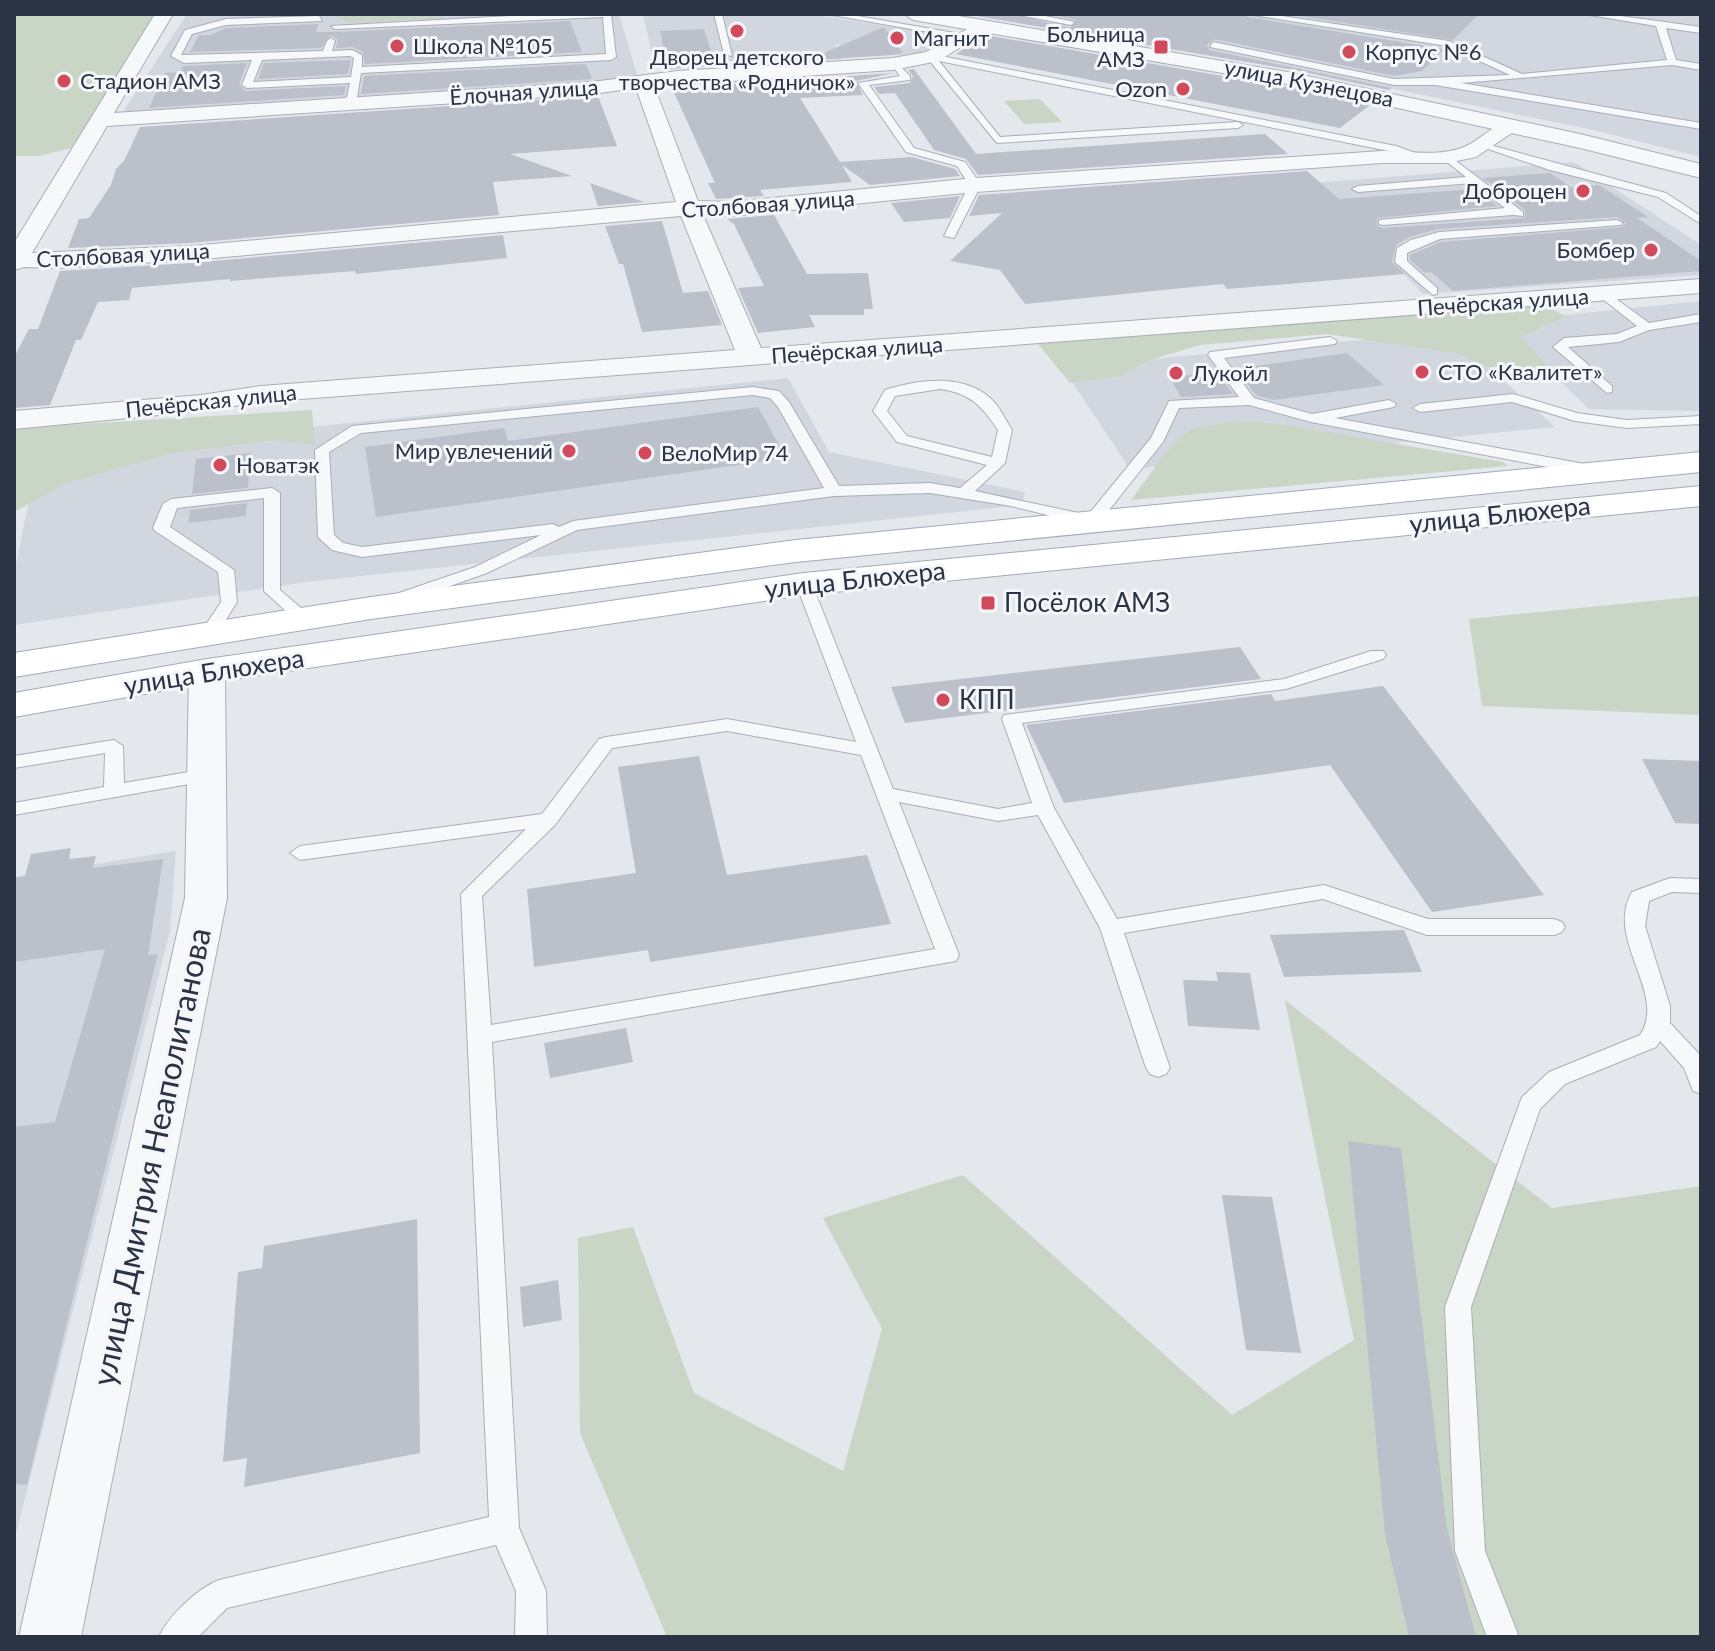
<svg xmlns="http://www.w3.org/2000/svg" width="1715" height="1651" font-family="Lato,sans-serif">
<rect width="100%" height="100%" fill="#e4e7ec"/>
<path fill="#d2d6de" d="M187,14H619L638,78L123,112Z
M643,14L821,16L962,37L919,59L835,44L843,59L655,68Z
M971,14H1701V157L1598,131L1238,57Z
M1574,162L1701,245V275L1423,294L1315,183Z
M1701,301V411L1589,409L1498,322Z
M1450,332L1555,427L1130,469L1062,367Z
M788,378L829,452L1025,492L1022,505L306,582L14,625V575L38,455Z
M176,851L170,931L14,1541V877Z"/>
<path fill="#c9d6c5" d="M14,14H159L71,148L39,156H14Z
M331,14H444L443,18L348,23Z
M1040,99L1062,122L1024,124L1004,101Z
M1543,303L1566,317L1521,336L1557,378L1526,384L1457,353L1326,334L1200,345L1150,360L1120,376L1070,383L1038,344Z
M312,410L315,445L274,440L174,453L65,483L14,512V428Z
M1237,421L1279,424L1503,462L1508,466L1131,500L1167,451L1191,429Z
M1701,596V715L1482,706L1469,619Z
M1285,1000L1552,1208L1701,1186V1637H667L580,1433L578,1238L633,1227L694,1393L843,1471L882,1329L823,1218L963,1175L1232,1415L1354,1340Z"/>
<path fill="#bbc0ca" d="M965,14H1010L1070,28L1077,20L1050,14H1244L1247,17L1444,49L1422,71L1394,76L1214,39L1207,45L1209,50L1392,88L1389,90L1294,70Z
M1288,14H1479L1453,40Z
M570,21L582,52L365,64L363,52L352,47L336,48L338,40L331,35L321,48L190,52L199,35H210L226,28L318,24L316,32H335Z
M884,27L903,53L893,55L668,69L660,31L704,29L715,65H721L818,59L817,56Z
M985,35L1292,88L1370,105L1340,128L956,54Z
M351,60L348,74L258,79L264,63Z
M247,63L239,84L245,91L346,86L344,95L149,108L165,73L180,72L183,66Z
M586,64L592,79L361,94L364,76Z
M914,69L976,154L1265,134L1288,154L978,175L966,159L934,150L895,93L879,94L874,87L910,83L913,76L908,70Z
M894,73L856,81L863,95L800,98L840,162L912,157L955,169L960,176L870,185L842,165L852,182L760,190L764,196L716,199L708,183H715L672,88Z
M598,96L617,146L510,154L572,176L493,182L499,215L191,243L68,248L79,219L89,218L111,185L116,169L124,161L140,127Z
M1307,171L1339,199L1476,189L1497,206L1377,218V226L1383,228L1525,218V210L1483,178L1550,173L1572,188L1599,185L1648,217L1637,218L1701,261V271L1453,291L1431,272L1425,273L1410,260V255L1441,242L1623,227L1626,223L1617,217L1438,229L1410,237L1396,245L1392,262L1405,274L1227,289L1223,284L1025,304L1000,270L950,261L1002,213L969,216L979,195Z
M590,183L644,202L598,206Z
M960,196L950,218L904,222L891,203Z
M774,215L807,274L868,273L873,309H864V315H809L815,327L758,333L738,288L764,286L734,224L727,219Z
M662,221L683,293L708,291L722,325L642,332L623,264H619L605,226Z
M503,235L507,258L356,274L355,271L230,281V279L132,288L129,300L98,302L81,340H76L50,405L14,408V357L29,329H38L60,271L191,263Z
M1347,353L1384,385L1274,400L1256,395L1236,369Z
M1216,371L1233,394L1181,397L1170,378Z
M758,407L786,458L376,517L365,447L504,428L508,441Z
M250,453L248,488L192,494L196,459Z
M247,503L246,516L188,523L190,510Z
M1240,647L1261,679L905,723L891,687Z
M1383,686L1544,895L1432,912L1330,765L1064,803L1026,725L1271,694L1275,701Z
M699,756L727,875L867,855L891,924L650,962L648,950L534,967L527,889L636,873L618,767Z
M1642,759L1701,761V824L1675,823Z
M71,848L69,859L96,856L93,868L163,859L148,955L158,954L27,1485L14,1484V1127L55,1122L105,949L14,962V878L25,876L31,854Z
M1404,930L1422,972L1284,977L1270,935Z
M1216,972L1250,973L1260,1030L1188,1026L1183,980L1218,981Z
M626,1028L633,1062L550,1078L544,1043Z
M1348,1141L1401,1148L1447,1529L1476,1637H1409L1385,1534Z
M1222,1195L1272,1197L1301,1353L1246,1350Z
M417,1219L420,1453L244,1487L247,1458L223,1462L238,1272L262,1268L264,1246Z
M558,1280L562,1320L523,1327L520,1287Z"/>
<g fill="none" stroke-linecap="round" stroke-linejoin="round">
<g stroke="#a9aeb7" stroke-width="2">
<path id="service" d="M546,14H611L616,57L611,60L361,73L357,98L343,108L338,105L347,97L350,83L247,88L242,85L252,60L184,63L171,56L185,30L226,19L319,16L322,21L226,25L192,34L181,55L323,51L327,41L331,38L335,41L332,51L352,50L362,55V67L606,54L603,17L335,29L331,26ZM350,56L354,58L351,77L253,82L262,60Z
M714,14H722L732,56L724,54Z
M826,14H846L972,36L968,39Z
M1013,14H1035L1075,22L1071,25Z
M1247,14H1268L1449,41L1522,74L1667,60L1656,26L1584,14H1606L1701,27V33L1666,28L1676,60L1701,64V70L1672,65L1461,83L1701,123V129L1435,85H1394L1210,47L1213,42L1394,79L1510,75L1447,46Z
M931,54L1396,146L1426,157L1421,160L1394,152L939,61L1000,137L1238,122L1243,125L1238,128L997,143L928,59Z
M890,62H896L910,76V80L869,85L914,148L965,162L981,185L954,238L944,236L969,185L957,166L906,152L858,83L900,76Z
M1479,142L1666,193L1701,216V224L1658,197L1550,170L1479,146Z
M1447,154L1523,212V216L1513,215L1383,225L1379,224V220L1505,208L1473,183L1358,192L1352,189L1358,186L1466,177L1443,159L1442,157Z
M1617,220L1623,223L1621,225L1440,239L1407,253V261L1437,288V294L1433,295L1395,262L1397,248L1411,240L1439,232Z
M1604,290L1649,323L1701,314V322L1649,330L1619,342L1568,347L1612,386V392L1607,393L1553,347L1564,338L1617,334L1637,326L1600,297V291Z
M1330,337L1337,341L1335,344L1224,358L1254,398L1312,414L1389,400L1396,404L1394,407L1335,418L1590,465L1598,470L1590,475L1311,422L1249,405L1179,408L1163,442L1098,524L1092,526L1011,506L930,493L834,496L577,530L487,573L399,604L391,599L393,595L475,567L541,535L362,557L332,550L318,537L315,450L352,426L753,387L779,391L789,402L839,486L930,483L960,488L987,465L897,442L873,411L885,390C919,379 968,372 995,403C1002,411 1006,421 1012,430L1005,463L975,491L1088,515L1151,438L1169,401L1239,397L1208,355L1210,352ZM940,389C970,393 982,406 998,430L992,457L907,436L887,411L895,396ZM753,395L770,398L778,407L824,488L573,521L559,527L553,524L362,547L343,543L334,535L329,452L361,433Z
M1513,394L1577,413L1627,420L1701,416V424L1627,428L1575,421L1512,402L1420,412L1413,408L1420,404Z
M272,488L280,493V590L314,619L311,623H299L264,591V498L177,508L170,527L234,570L237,602L214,639H202L199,635L221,602L218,572L155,531L153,528L163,504L171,499Z
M804,579L812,584L893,789L998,809L1032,803L1002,719L1004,715L1284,679L1371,651H1383L1386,655L1383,659L1286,689L1022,723L1054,808L1117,919L1324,885L1428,919H1554L1562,922L1565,927L1562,932L1554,935H1427L1323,899L1124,933L1170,1068L1166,1074L1158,1077L1150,1074L1146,1068L1100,928L1038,815L998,821L899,802L959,955L956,961L492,1042L519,1528L546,1591L547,1637H515L516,1591L496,1545L227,1608L198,1637H159C168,1616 198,1588 219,1580L489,1517L461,894L526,829L300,860L290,853L300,846L542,814L599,739L606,737L727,719L856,742L796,584ZM727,731L861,755L935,949L491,1025L482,896L555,825L612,748Z
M114,740L123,746L124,783L206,769L216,775L206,781L14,815V803L104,787L105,753L14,768V756Z
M1670,878L1701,879V893L1672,892L1649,901L1645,926L1670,1006V1023L1701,1056V1094L1693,1091L1684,1068L1660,1041L1656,1047L1565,1084L1540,1109L1471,1307L1485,1551L1519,1637H1487L1455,1551L1445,1307L1522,1097L1549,1072L1640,1035C1668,994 1604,939 1632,892Z"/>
</g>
<g stroke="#a9aeb7" stroke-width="2">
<path id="minor" d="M155,14H173L114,113L592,82L677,71L893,58L926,52L980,22H992L995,26L938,61L893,70L654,86L698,201L732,202L975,178L1382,151C1406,151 1441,157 1464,147C1482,140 1499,117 1519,122L1522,126L1476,157L1447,163H1382L975,192L732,216L703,215L761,348L1701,279V293L261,402L201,411L14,429V411L201,395L261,386L735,350L681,216L191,260L57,268L24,267L14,270V243ZM636,88L676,202L191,246L32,253L107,126L592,94Z
M207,660L220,663L225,671L227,898L81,1637H19L185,898L189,671L194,663Z"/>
</g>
<g stroke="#a9aeb7" stroke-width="2">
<path id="tertiary" d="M904,14H947L1293,73L1580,134L1701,164V178L1580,148L1293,85L913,20Z"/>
</g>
<g stroke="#a3abb8" stroke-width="2">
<path id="primary" d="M1701,452V472L796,562L371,619L14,677V653L371,597L796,540Z
M1701,486V506L804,595L207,683L14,717V693L207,659L804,573Z"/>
</g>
<use href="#service" fill="#f7f8fa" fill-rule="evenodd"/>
<use href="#minor" fill="#f7f8fa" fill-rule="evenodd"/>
<use href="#tertiary" fill="#f7f8fa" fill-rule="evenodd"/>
<use href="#primary" fill="#fff" fill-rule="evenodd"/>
</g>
<g fill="#d1495b" stroke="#f4f6f9" stroke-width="3">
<circle cx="737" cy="31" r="8"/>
<circle cx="897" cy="38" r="8"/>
<circle cx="397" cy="46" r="8"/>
<rect x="1153" y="39" width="16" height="16" rx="4"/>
<circle cx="1349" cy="52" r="8"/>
<circle cx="64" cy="81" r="8"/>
<circle cx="1183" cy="89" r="8"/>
<circle cx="1583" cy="191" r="8"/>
<circle cx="1651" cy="250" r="8"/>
<circle cx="1422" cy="372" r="8"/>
<circle cx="1176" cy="373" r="8"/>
<circle cx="569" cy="451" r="8"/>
<circle cx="645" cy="453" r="8"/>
<circle cx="220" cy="465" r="8"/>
<rect x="980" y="595" width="16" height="16" rx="4"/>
<circle cx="943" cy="700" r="8"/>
</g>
<g text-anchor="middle" stroke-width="6" stroke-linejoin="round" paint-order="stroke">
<g font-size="22" fill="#2b3445" stroke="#f4f6f9" text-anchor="start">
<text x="1145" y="42" text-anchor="end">Больница<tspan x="1145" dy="25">АМЗ</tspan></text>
<text x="913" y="46">Магнит</text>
<text x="413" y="54">Школа №105</text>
<text x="1365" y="60">Корпус №6</text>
<text x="737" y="65" text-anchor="middle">Дворец детского<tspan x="737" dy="25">творчества «Родничок»</tspan></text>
<text x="80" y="89">Стадион АМЗ</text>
<text x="1167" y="97" text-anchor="end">Ozon</text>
<text x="1567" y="199" text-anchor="end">Доброцен</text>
<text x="1635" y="258" text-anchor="end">Бомбер</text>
<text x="1438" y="380">СТО «Квалитет»</text>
<text x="1192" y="381">Лукойл</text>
<text x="553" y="459" text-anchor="end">Мир увлечений</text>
<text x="661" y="461">ВелоМир 74</text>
<text x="236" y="473">Новатэк</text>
</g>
<g font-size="22" fill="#2b3445" stroke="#f4f6f9">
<text transform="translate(1309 83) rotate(11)" y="8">улица Кузнецова</text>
<text transform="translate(524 92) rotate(-4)" y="8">Ёлочная улица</text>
<text transform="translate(768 204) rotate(-4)" y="8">Столбовая улица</text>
<text transform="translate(123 255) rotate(-3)" y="8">Столбовая улица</text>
<text transform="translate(1503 302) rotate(-4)" y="8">Печёрская улица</text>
<text transform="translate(857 350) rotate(-4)" y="8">Печёрская улица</text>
<text transform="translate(211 401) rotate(-6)" y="8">Печёрская улица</text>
</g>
<g font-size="26" fill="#2b3445" stroke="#f4f6f9">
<text transform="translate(1500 515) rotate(-6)" y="9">улица Блюхера</text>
<text transform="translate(855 580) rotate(-6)" y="9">улица Блюхера</text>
<text transform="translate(214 672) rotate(-9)" y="9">улица Блюхера</text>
</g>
<g font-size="26" fill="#2b3445" stroke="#f4f6f9" text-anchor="start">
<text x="1004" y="612">Посёлок АМЗ</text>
<text x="959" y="709">КПП</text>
</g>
<g font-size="32" fill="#2b3445" stroke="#f4f6f9">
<text transform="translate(152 1157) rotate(-78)" y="11">улица Дмитрия Неаполитанова</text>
</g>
</g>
<rect width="1715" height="1651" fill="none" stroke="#2b3445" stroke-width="32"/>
</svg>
